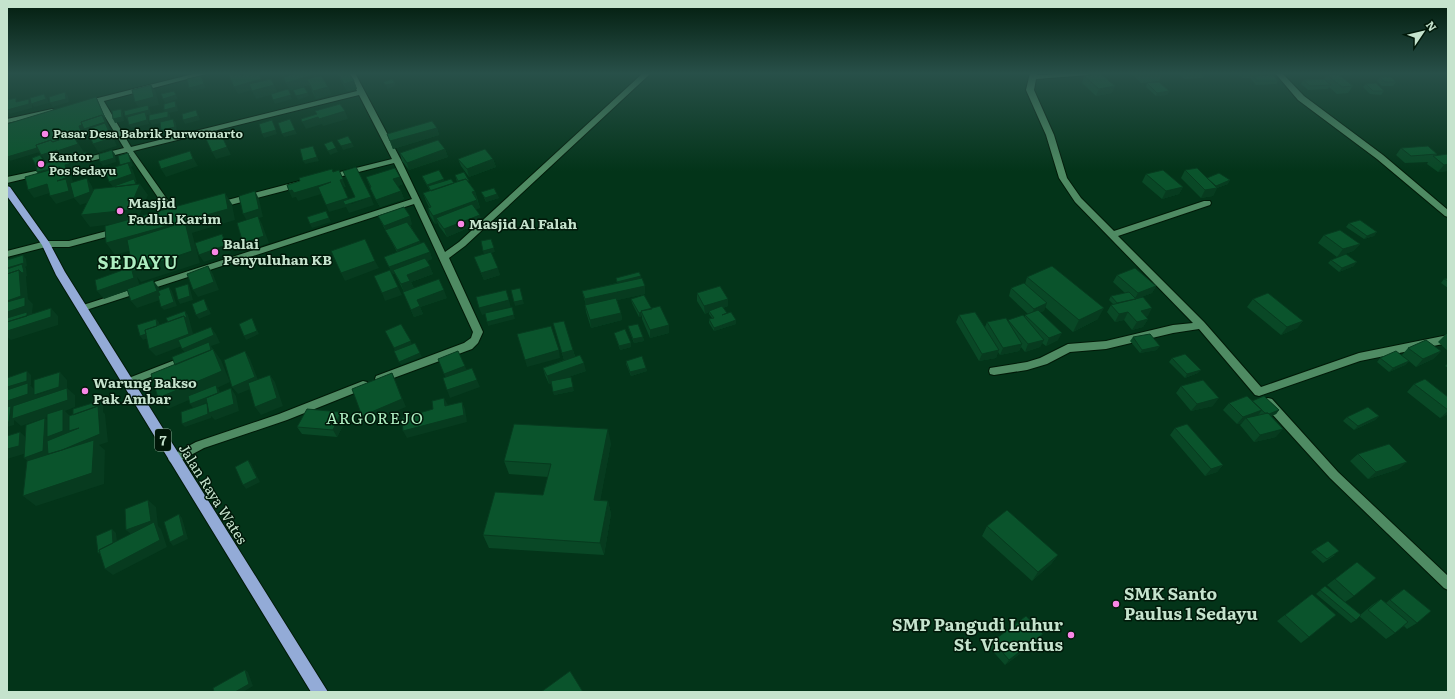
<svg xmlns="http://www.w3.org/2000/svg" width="1455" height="699" font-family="Literata,serif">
<rect width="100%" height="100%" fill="#033419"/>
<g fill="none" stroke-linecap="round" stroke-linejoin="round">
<g stroke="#001907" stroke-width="9">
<path id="service" d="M128,382L182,361"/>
</g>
<g stroke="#001907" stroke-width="2">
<path id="minor" d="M348,73H355L401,160L445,252L459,242L643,73H651L465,246L449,258L483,332L478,343L472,349L380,383L376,382L375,379L376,376L464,343L471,338L473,332L414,204L86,310H80L78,308L80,306L412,199L394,163L327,180L323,178L324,176L392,159L359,95L133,151L179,216L178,218H172L127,152L79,164L75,162L76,160L124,148L95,100L96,98H102L131,147L357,91Z
M1030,73H1037V75L1091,73L1088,75L1036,79L1034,90L1054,135L1067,178L1081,198L1114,231L1204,201H1210L1211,203L1210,205L1118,236L1204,322L1261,387L1359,353L1448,335V343L1360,361L1259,396L1255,395L1199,329L1173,333L1106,349L1070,352L1047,364L1027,370L994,375L990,374L989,371L990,368L1027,362L1040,358L1068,344L1106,341L1173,325L1193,323L1075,202L1059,178L1046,135L1026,90Z
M1275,73H1282L1304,96L1383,155L1448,210V217L1445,216L1377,159L1298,100Z
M50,168L54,170L53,172L7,183V177Z
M300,181L304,184L303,186L219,208L215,205L216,203Z
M118,228L121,229L122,231L121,233L69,247H46L7,257V251L46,241H69Z
M363,381L367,382L368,385L367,388L287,420L204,448L174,464L170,462L168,459L170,456L196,442L279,414Z
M1268,398L1272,399L1338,472L1448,576V590L1444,588L1330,478L1264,405L1263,402L1264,399Z"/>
</g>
<g stroke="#001907" stroke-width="2">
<path id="tertiary" d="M197,73H210L85,106L81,104L82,102Z
M52,109L56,111L55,113L7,123V119Z"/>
</g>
<g stroke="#001907" stroke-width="2">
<path id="trunk" d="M7,186L10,187L49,242L65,272L328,692H311L56,275L42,245L7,196Z"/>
</g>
<use href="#service" stroke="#4f8b63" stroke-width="7"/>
<use href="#minor" fill="#4f8b63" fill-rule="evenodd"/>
<use href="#tertiary" fill="#4f8b63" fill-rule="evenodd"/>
<use href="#trunk" fill="#93abd7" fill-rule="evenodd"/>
</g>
<path fill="#094826" d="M280,73H320L328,87L331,94L316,99L309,85L290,90L284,80H283Z
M337,73L354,81L357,89L347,91L340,79Z
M1132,73L1162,74L1159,81L1141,83L1132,74Z
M1178,73H1205L1203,78L1184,79Z
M1237,73H1274L1273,75L1278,81L1276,84L1256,85L1251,79V78H1242Z
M1326,73H1355L1354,75H1340L1353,86L1348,93L1337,94L1329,87L1328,89L1308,90L1301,84L1303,80L1324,79L1327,75Z
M1084,76L1112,93L1096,96L1082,83Z
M1380,77L1396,82L1393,86H1382L1377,81Z
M1147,83L1169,91L1167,95L1156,96L1146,87Z
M1366,84L1384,91L1381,95L1370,94L1363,87Z
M437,128L439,135L393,149L387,134Z
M1401,148L1437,154L1436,156L1448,154V171L1438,172L1427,164L1428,162L1405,163L1396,155Z
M445,149L448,157L409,170L402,161L400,153Z
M458,159H493L496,167L469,177L461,166Z
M1185,170L1207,178L1228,184L1217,188L1213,196L1201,198L1181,178Z
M1146,174L1183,187L1179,194L1162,199L1142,182Z
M455,175L470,184L475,191L480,208L476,209L482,222L447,237L439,226L438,223L435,224L430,216L428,208L429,207L426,201L423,193L430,191L423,179L422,176L454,183L457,182Z
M366,177L403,184L398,186L401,191L404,199L380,207L373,195L370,188V187Z
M481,192L497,194L499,198L486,202L483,195Z
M378,216L412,224L410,225L421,244L430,252L432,259L427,261L433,274L411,282L414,288L447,298L420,307L423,314L414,317L403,292H404L395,274H393L388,265L384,257L397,252L389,237Z
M1349,223L1377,232L1374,236L1364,239L1346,227Z
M1324,235L1360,244L1353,251L1337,257L1318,243Z
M495,252L491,253L500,275L484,280L477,264L474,257Z
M1331,260L1354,266L1339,272L1328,263Z
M1117,275L1156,286L1152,293L1138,298L1148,316L1145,317L1148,319L1143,327L1132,330L1124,320L1115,322L1107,312L1111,305L1113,304L1109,300L1111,296L1125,293L1113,282Z
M1027,277L1098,319L1073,332L1045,307L1044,311L1040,312L1058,340L1046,346L1042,343L1040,347L1025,352L1021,347L1019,351L1000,355L998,352L996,358L979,361L956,322L959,315L985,327L987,322L1008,321V320L1025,317V315L1028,314L1009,296L1011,288L1025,284Z
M616,278H641L645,286V294L617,300L621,313L622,320L591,328L586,312L585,305H586L582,291L617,283Z
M1448,278V288L1441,283L1444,279Z
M697,293L728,306L723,308L727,314L736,324L714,331L709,323V319L712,318L709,314V312L705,314L697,301Z
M631,299L652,309L669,333L650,338L642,319V316L639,317L632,303Z
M1253,299L1303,321L1297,328L1281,335L1247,307Z
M553,323L573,350L575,356L586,371L565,378L574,391L554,395L552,383L549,384L545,375L543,368L564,360Z
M628,326L643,337L644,341L634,343L629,330Z
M614,333L631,343V347L620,350L615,336Z
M1446,334H1448V351L1438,342Z
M1133,337L1157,350L1140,353L1130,341Z
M1408,348L1441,351L1433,359L1416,367L1409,361L1405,365L1389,372L1377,362L1380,358L1402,355Z
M1172,358L1198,373L1185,378L1169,362Z
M626,361L646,368L647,371L631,376L626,364Z
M1448,363V368L1445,366Z
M1414,384L1448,397V414L1440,418L1407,392Z
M1181,386L1213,406L1191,411L1176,393Z
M1252,401L1279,410L1276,414L1271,416L1276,437L1254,442L1240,425L1242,423L1237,424L1223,410L1229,403Z
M341,412L346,420L337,437L302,434L297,427Z
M1379,416L1375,420L1354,430L1343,421L1347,417Z
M1175,428L1223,465L1217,472L1205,476L1170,435Z
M611,443L600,500L608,501L611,514L604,555L489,548L483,535L543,495L548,477L509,474L504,461Z
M1358,454L1399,469L1368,479L1350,461Z
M987,526L1058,555L1051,564L1032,581L982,536Z
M1315,549L1335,555L1323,563L1311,552Z
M1357,562L1354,596L1345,602L1327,585Z
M1325,586L1356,620L1351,623L1316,594Z
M1404,589L1417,623L1407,629L1404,626L1395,633L1386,639L1359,616L1372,605L1381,599L1386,603L1395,595Z
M1312,594L1309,637L1301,643L1277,621Z
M1043,634L1038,640L1005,665L989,647L993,641Z"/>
<path fill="#073b1f" d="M280,73H296L283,80Z
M320,73L323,81L307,79L309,85L290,90L286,83Z
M324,73H334L325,76Z
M201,76L206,88L192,91L189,88Z
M261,79L265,86L238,94L234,87Z
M354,81L357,89L347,91L344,84Z
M395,83L396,86L387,89L386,85Z
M151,85L156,92L159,105L149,107L151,114L147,115L149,124L131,128L129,125L146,115L127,120L125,116L140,110L135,102Z
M274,85L278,93L256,99L252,91Z
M1115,86L1112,93L1096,96L1099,89Z
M328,87L331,94L316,99L313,91Z
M288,89L292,99L275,104L273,100Z
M174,91L178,99L165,103L163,99Z
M1169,91L1167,95L1156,96L1157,93Z
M65,92L68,96L69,102L53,107L50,103Z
M308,93L309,96L298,100L296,96Z
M44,94L47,98L49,103L34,107L32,104V108L10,114L7,111L29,99L31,103Z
M96,97L98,101L117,146L98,152L93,144L90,136L84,129L89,127L82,130L85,138L76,140L84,152L63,159L62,158L47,163L41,155L56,147L10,161L7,157Z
M175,101L177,105L178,111L169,113L170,115L171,121L152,125L149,121L166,113L164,110Z
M121,109L123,113L124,121L115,123L113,119Z
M196,110L198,114L200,120L185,124L183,120Z
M345,111L348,119L323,126L319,119Z
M318,117L322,124L306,129L302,122Z
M173,119L176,123L177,131L163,134L161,130Z
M272,120L277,134L264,138L262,134Z
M437,128L439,135L393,149L390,141Z
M295,130L297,134L284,137L282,134Z
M220,132L231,155L216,159L212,152Z
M352,143L354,147L343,150L341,146Z
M313,146L319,161L305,164L303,161Z
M336,148L338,152L330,155L328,151Z
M445,149L448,157L409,170L407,163Z
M112,150L115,154L116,162L103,166L100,162Z
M190,151L194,159L198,166L166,177L161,169Z
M86,152L91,160L92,166L70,172L74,185L87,178L92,186L96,200L80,205L74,198L56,204L50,196L65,165Z
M128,153L130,157L133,166L131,167L133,170L137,182H136L138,187L140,184L148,195L137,221L90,227L81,215L115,189L109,182L123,169Z
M493,159L496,167L469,177L467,169Z
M1448,164V171L1438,172L1444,165Z
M60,167L43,180L37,172Z
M339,170L346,187H344L340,180Z
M400,177L403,184L396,187L393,179Z
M444,179L445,183L428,186L429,188H428L427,185Z
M1230,180L1228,184L1217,188L1213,196L1201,198L1205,190Z
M331,182L335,190L298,201L296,197L292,198L289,191Z
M47,184L53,192L34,198L28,190Z
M1183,187L1179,194L1162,199L1166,191Z
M255,191L259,199L263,217L259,218L262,224L269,243L248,250L243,243L247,221L243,214Z
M401,191L404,199L380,207L376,200Z
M475,191L477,199L472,192Z
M225,193L232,204L235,220L192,233L200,263L141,282L137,277L140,286L104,299L97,291L131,267L134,270L188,234L115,255L106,243Z
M497,194L499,198L486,202L485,198Z
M371,197L374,205L349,213L346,207L329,212L326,205L348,198L351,204Z
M477,200L480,208L439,222L436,218L438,223L435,224L433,216Z
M326,211L331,222L312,228L310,224Z
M480,215L482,222L447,237L444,229Z
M410,216L412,224L387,233L385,230L387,233L384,226Z
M1377,232L1374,236L1364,239L1367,236Z
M222,234L226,241L231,253L204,262L199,255Z
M420,241L423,249L400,258L397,250Z
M1360,244L1353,251L1337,257L1343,249Z
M494,248L495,252L484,255L483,251Z
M430,252L432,259L395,274L393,270L395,274H393L389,267Z
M23,255L26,259L27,266L25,267L26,268L27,276H26V277L28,299L33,304L32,314H30L31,315L7,321V301L19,270L23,268L7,273V268Z
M375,261L379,268L345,281L341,273Z
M1357,262L1354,266L1339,272L1342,268Z
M208,266L213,274L219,290L198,297L193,290Z
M430,266L433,274L411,282L414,289L404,292L401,284L407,275Z
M498,268L500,275L484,280L481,273Z
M641,276V280L618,286L617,282Z
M153,280L159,288L163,299L137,308L131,301Z
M188,284L190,288L193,300L180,304L178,300Z
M645,286V294L586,307L585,299Z
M1156,286L1152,293L1134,300L1138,293Z
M169,287L172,291L177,306L164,310L161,307Z
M398,287L402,295L385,301L382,293Z
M444,290L447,298L420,307L423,314L414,317L411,310L417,300Z
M204,299L206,303L211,314L199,319L196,315Z
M728,299V306L710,312L709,311V312L705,314L704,306Z
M509,300L511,308L482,315L479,308Z
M523,300L524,304L515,306L514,302Z
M1047,303L1044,311L1031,316L1034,309Z
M51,308L58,316V325L11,340L7,337V331Z
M1104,308L1098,319L1073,332L1079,320Z
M1152,308L1148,316L1136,319L1141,311Z
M185,311L188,315L195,341L156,356L149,349L184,316Z
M1128,312L1124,320L1115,322L1119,314Z
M621,313L622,320L591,328L590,320Z
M639,313H641L642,316L639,317Z
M514,315L515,319L488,326L487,322Z
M252,318L254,322L259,334L246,340L244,336Z
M156,319L159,322L161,333L143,340L140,336Z
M1148,319L1143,327L1132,330L1137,322Z
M736,320V324L714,331V328Z
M1303,321L1297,328L1281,335L1287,327Z
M669,325V333L650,338V330Z
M211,327L216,334L220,343L211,346L221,360L230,382L217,388L219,389L221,397L193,408L190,404L217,388L168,409L158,398L188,356L182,349Z
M1062,333L1058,340L1046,346L1049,338Z
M643,337L644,341L634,343L633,339Z
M1044,340L1040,347L1025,352L1028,344Z
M411,341L412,345L395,352L394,348Z
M631,343V347L620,350L619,346Z
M1022,344L1019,351L1000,355L1003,348Z
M1160,346L1157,350L1140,353L1142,350Z
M559,350L560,358L527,367L525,360Z
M573,350L575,357L564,360L562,353Z
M999,350L996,358L979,361L982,354Z
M245,351L250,359L260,385L238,394L232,387Z
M1441,351L1433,359L1416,367L1423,359Z
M420,353L422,357L401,365L399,362Z
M1409,361L1405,365L1389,372L1393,368Z
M584,363L586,371L549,384L547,376Z
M465,366L468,373L447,381L444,374Z
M646,368L647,371L631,376L630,372Z
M1201,370L1198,373L1185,378L1187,374Z
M27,371L31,375V385H30L36,391V395L59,387L60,372L67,380V395L41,403L36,398V401L14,408L15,409L14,418L68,400L67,388L75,395V407L65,411L70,416L71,431L79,428L87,435L77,438L71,432V438L55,444L52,441V454L100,434L99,415L77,423L73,419L98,411V406L99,408V401L103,405V412L105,414L108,442L99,445L105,450L104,484L36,506L23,496L92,473L93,447L56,462L52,458L32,465L24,458L43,451L45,418L53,426L52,435L63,431V412L21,426L14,420V425L7,427V422H9L11,409L7,411V401L28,394V386L7,392V387L27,381Z
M392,373L395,380L406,407L366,423L362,416Z
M270,375L275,382L283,406L261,415L255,407Z
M571,377L574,391L554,395L553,392Z
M477,380L480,387L450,398L447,390Z
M231,388L236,396L239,411L215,420L211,416V418L185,427L182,424L207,403Z
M444,398L448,405L449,413L445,406Z
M1219,398L1213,406L1191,411L1197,404Z
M462,402L465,409L467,422L407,438L403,431Z
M1262,410L1256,418H1246L1242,423L1237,424L1243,417Z
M1279,410L1276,414L1264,419L1267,415Z
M1448,411V414L1440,418Z
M341,412L346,420L337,437L333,430Z
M1379,416L1375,420L1354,430L1358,426Z
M608,429L611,443L598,513L594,500Z
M1283,429L1276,437L1254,442L1260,435Z
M20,432L28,439L27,453L7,459V449Z
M248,460L251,463L260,482L246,489L243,485Z
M1407,462L1399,469L1368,479L1376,472Z
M1223,465L1217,472L1205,476L1211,469Z
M148,500L156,507L158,526L161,529L167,547L113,575L105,569L134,537L126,530Z
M608,501L611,514L604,555L600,543Z
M179,514L182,518L188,539L173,546L170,542Z
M112,529L116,533L118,550L102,556L98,553Z
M1058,555L1051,564L1032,581L1038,572Z
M1043,634L1038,640L1005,665L1009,660Z
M245,670L248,672L253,686L243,692H235Z"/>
<path fill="#0a542c" stroke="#073b1f" d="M228,73H240L241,75L248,73H259L261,79L234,87Z
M296,73H319L286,83L283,77Z
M338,73H349L354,81L344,84Z
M1097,73H1100L1115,86L1099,89L1084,76Z
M1142,73H1162V74L1144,75Z
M1338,74L1353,86L1342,87L1327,75Z
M321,75L328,87L313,91L307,79Z
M1273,75L1278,81H1258L1253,76Z
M201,76L204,84L189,88L187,79Z
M1380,77H1391L1396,82H1385Z
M271,79L274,85L252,91L249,84Z
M392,79L395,83L386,85L383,82Z
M1324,79L1331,85L1310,86L1303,80Z
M1159,82L1169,91L1157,93L1147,83Z
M1376,83L1384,91H1373L1366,84Z
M151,85L154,97L135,102L132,90Z
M304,87L308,93L296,96L293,90Z
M288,89L291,95L273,100L271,94Z
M174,91L176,95L163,99L161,94Z
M65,92L66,99L50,103L49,97Z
M44,94L46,99L31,104L30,98Z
M96,97L105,118L102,115L81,122L82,125L79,126L82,134L74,136L73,135L53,142L51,140L36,145L37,148L7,157V124Z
M16,98V102L29,99V104L7,110V100Z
M175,101L176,107L164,110V104Z
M340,104L345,111L319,119L318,117L302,122L301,119L317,114L315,111Z
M148,105L149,110L125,116L124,111Z
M121,109L122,117L113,119L112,111Z
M196,110L198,116L183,120L182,114Z
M168,111V117L149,121V115Z
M145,112L147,120L129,125L127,117Z
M102,115L105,122L84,129L81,122Z
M173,119L175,127L161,130L160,122Z
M290,119L295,130L282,134L278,123Z
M272,120L276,130L262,134L259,124Z
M432,121L437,128L390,141L387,134Z
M105,123L112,138L93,144L87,129Z
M220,132L227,147L212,152L205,137Z
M73,135L78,144L57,151V150L41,155L36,145L51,140L52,142Z
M348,136L352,143L341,146L337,140Z
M438,140L445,149L407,163L400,153Z
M332,141L336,148L328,151L324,144Z
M313,146L317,157L303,161L300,149Z
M1428,146L1437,154L1411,156L1401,148Z
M485,149L493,159L467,169L458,159Z
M112,150L114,158L100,162L99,154Z
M190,151L193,159L161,169L158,161Z
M86,152L87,159L65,165L68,177L57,181L66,179L69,191L50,196L47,184L28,190L25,177L60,167L37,172L36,166Z
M128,153L131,162L120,165L118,156Z
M1448,154V164L1444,165L1433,156Z
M40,155L45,163L36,166L32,158Z
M128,163L132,174L109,182L105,170Z
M356,167L371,197L345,205L343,201L355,197L343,171Z
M395,168L400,177L393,179L401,191L376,200L370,188L371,187L366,177Z
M1197,168L1217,188L1205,190L1185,170Z
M332,169L333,172L339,170L343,179L340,180L348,198L326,205L318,187L331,182L294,193L292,190L289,191L287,185L300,181L299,178Z
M439,170L444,179L427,185L422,176Z
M1163,170L1183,187L1166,191L1146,174Z
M464,172L469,181H468L466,179L458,181L455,175Z
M1219,173L1230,180L1216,186L1207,178Z
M87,178L90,192L74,198L70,183Z
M134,179L136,184L115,187L114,186Z
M451,179L454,183L431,191L428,186Z
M466,179L475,191L472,192L477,200L433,216L428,208L431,207L423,193Z
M140,184L129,210L81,215L94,189Z
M494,188L497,194L485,198L481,192Z
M255,191L259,209L243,214L239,196Z
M225,193L228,209L106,243L105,226Z
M472,204L480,215L444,229L436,218Z
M404,207L410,216L384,226L378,216Z
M326,211L329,218L310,224L307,217Z
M258,216L264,236L243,243L237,223Z
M1360,220L1377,232L1367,236L1349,223Z
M185,222L192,251L133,271L127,240Z
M407,222L420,241L397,250L385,230Z
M1340,230L1360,244L1343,249L1324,235Z
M222,234L226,245L199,255L195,243Z
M365,239L375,261L341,273L331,251Z
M491,239L494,248L483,251L481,241Z
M424,242L430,252L389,267L384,257Z
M491,252L498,268L481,273L474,257Z
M1346,254L1357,262L1342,268L1331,260Z
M23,255L24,263L7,268V260Z
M425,258L430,266L407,275L410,281L401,284L393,270Z
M22,264L24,272L22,273L19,270L7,274V269Z
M208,266L214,282L193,290L187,274Z
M1052,266L1104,308L1079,320L1027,277Z
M131,267L134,278L97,291L95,280Z
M1135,268L1156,286L1138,293L1117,275Z
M19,270L21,296L7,301V274Z
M390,270L398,287L382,293L374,276Z
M639,272L641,276L617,282L616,278Z
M642,278L645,286L585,299L582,291Z
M1448,278V281L1444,279Z
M439,279L444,290L417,300L420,306L411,310L403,292Z
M153,280L157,291L131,301L127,289Z
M1024,283L1047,303L1034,309L1011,288Z
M188,284L190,296L178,300L175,288Z
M720,286L728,299L704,306L697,293Z
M169,287L174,302L161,307L158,296L160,295L158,291Z
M520,288L523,300L514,302L511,290Z
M506,290L509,300L479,308L476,297Z
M1129,292L1136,299L1117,303L1111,296Z
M1268,293L1303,321L1287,327L1253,299Z
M644,295L652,309L641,311L642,312L639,313L631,299Z
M25,297V306L7,312V302Z
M1143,297L1152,308L1141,311L1148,319L1137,322L1128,312L1119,314L1111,305Z
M616,298L621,313L590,320L585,305Z
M204,299L208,310L196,315L192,304Z
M660,306L669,325L650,330L641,311Z
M722,306L727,313L722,315L731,312L736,320L714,328L709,319L714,318L709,311Z
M512,307L514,315L487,322L485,313Z
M51,308V317L7,331V322Z
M1038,310L1062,333L1049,338L1025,315Z
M185,311L187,319L184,316L168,322L166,318Z
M27,312V316L7,322V318Z
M975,312L999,350L982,354L959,315Z
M1023,315L1044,340L1028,344L1008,320Z
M184,316L189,334L149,349L145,330Z
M252,318L257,331L244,336L239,324Z
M1006,318L1022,344L1003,348L987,322Z
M156,319L157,326L145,330L146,334L140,336L137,325Z
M564,321L573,350L562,353L553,323Z
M401,324L411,341L394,348L385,331Z
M638,324L643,337L633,339L628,326Z
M551,326L559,350L525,360L517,334Z
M211,327L214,335L182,349L178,340Z
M625,329L631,343L619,346L614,333Z
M1150,334L1160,346L1142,350L1133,337Z
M1426,340L1441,351L1423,359L1408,348Z
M209,342L211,350L175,365L172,357Z
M415,343L420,353L399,362L394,351Z
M213,349L222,371L158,398L151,374Z
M245,351L255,377L232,387L224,360Z
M458,351L465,366L444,374L438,359Z
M1396,351L1409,361L1393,368L1380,358Z
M1185,354L1201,370L1187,374L1172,358Z
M580,355L584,363L547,376L543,368Z
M642,356L646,368L630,372L626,361Z
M472,368L477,380L447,390L443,378Z
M27,371V381L7,387V378Z
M60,372L59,387L34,395V380Z
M392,373L402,399L362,416L352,389Z
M270,375L277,398L255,407L248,383Z
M571,377L573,387L553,392L551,381Z
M1425,379L1448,397V410L1414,384Z
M1203,380L1219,398L1197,404L1181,386Z
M28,383V394L7,401V390Z
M216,385L218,393L190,404L188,396Z
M67,388L68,400L12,419L13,406Z
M231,388L234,404L209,413L206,398Z
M1247,396L1262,410L1243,417L1229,403Z
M1264,396L1279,410L1269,414L1268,413H1265L1252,401Z
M444,398L445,406L462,402L464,415L403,431L402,418L433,409L432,401Z
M99,401V408L98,406L73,415V409Z
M207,403L208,414L182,424L181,412Z
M11,406L9,422H7V407Z
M98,406L100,434L62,450L48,454L47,441L79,428L69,431V416Z
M1368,407L1379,416L1358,426L1347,417Z
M63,409V431L47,437V414Z
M307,409L341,412L333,430L297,427Z
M1268,413L1283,429L1260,435L1246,418Z
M45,418L43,451L24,458L26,425Z
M514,424L608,429L594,500L608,501L600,543L483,535L495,492L543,495L551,464L504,461Z
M1187,424L1223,465L1211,469L1175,428Z
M20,432L19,446L7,449V436Z
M94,440L92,473L23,496L27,461Z
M1389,444L1407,462L1376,472L1358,454Z
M248,460L257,478L243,485L235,467Z
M148,500L151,521L126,530L125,509Z
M1007,510L1058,555L1038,572L987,526Z
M179,514L184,535L170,542L164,522Z
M154,522L160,540L105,569L99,550Z
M112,529L113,543L99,550L100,552L98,553L96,536Z
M1328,541L1339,551L1327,559L1315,549Z
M1357,562L1376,578L1354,596L1335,579Z
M1325,586L1361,615L1356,620L1320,590Z
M1404,589L1431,611L1417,623L1390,600Z
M1312,594L1336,615L1309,637L1285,615Z
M1381,599L1408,622L1395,633L1368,610Z
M1026,616L1043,634L1009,660L993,641Z
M245,670L249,684L235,692H214L213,688Z
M570,671L583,692H541Z"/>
<linearGradient id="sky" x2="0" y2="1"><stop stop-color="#021d0e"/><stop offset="0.43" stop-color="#285049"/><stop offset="1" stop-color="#285049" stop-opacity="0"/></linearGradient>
<rect width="1455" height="171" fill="url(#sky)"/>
<g fill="#fa87e7" stroke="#011809" stroke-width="1.5">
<circle cx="45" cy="134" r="4"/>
<circle cx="41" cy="164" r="4"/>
<circle cx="120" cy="211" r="4"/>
<circle cx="461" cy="224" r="4"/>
<circle cx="215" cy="252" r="4"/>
<circle cx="85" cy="391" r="4"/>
<circle cx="1116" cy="604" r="4"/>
<circle cx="1071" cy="635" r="4"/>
</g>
<g text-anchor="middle" stroke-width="3" stroke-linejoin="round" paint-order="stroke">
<g font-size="12" font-weight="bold" fill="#c5e3cd" stroke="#011809" text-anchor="start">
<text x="53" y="138">Pasar Desa Babrik Purwomarto</text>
<text x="49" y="161">Kantor<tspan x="49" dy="14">Pos Sedayu</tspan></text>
</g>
<rect fill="#011809" stroke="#8aa692" stroke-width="1" x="155" y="429" width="16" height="22" rx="3"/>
<g font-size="13" font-weight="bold" fill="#c5e3cd">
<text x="163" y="445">7</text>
</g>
<g font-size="14" font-weight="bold" fill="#c5e3cd" stroke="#011809" text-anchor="start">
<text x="128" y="208">Masjid<tspan x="128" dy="16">Fadlul Karim</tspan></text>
<text x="469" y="229">Masjid Al Falah</text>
<text x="223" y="249">Balai<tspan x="223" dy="16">Penyuluhan KB</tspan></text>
<text x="93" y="388">Warung Bakso<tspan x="93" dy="16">Pak Ambar</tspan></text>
</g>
<g font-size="14" fill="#c5e3cd" stroke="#011809">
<text transform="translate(213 494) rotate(58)" y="5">Jalan Raya Wates</text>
</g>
<g font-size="16" letter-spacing="1" fill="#aeedc1" stroke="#011809">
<text x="375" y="424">ARGOREJO</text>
</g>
<g font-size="17" font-weight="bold" fill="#c5e3cd" stroke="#011809" text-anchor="start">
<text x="1124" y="600">SMK Santo<tspan x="1124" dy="20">Paulus 1 Sedayu</tspan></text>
<text x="1063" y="631" text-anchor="end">SMP Pangudi Luhur<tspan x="1063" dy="20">St. Vicentius</tspan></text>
</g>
<g font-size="18" font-weight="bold" letter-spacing="1" fill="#aeedc1" stroke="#011809">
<text x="138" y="269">SEDAYU</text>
</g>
</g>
<rect width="1455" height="699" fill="none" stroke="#c5e3cd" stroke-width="16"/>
<g transform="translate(1423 32) rotate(55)" stroke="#011809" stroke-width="3" paint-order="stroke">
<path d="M0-3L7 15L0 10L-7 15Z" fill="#c5e3cd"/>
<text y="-6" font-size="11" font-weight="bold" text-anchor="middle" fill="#c5e3cd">N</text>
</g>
</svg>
